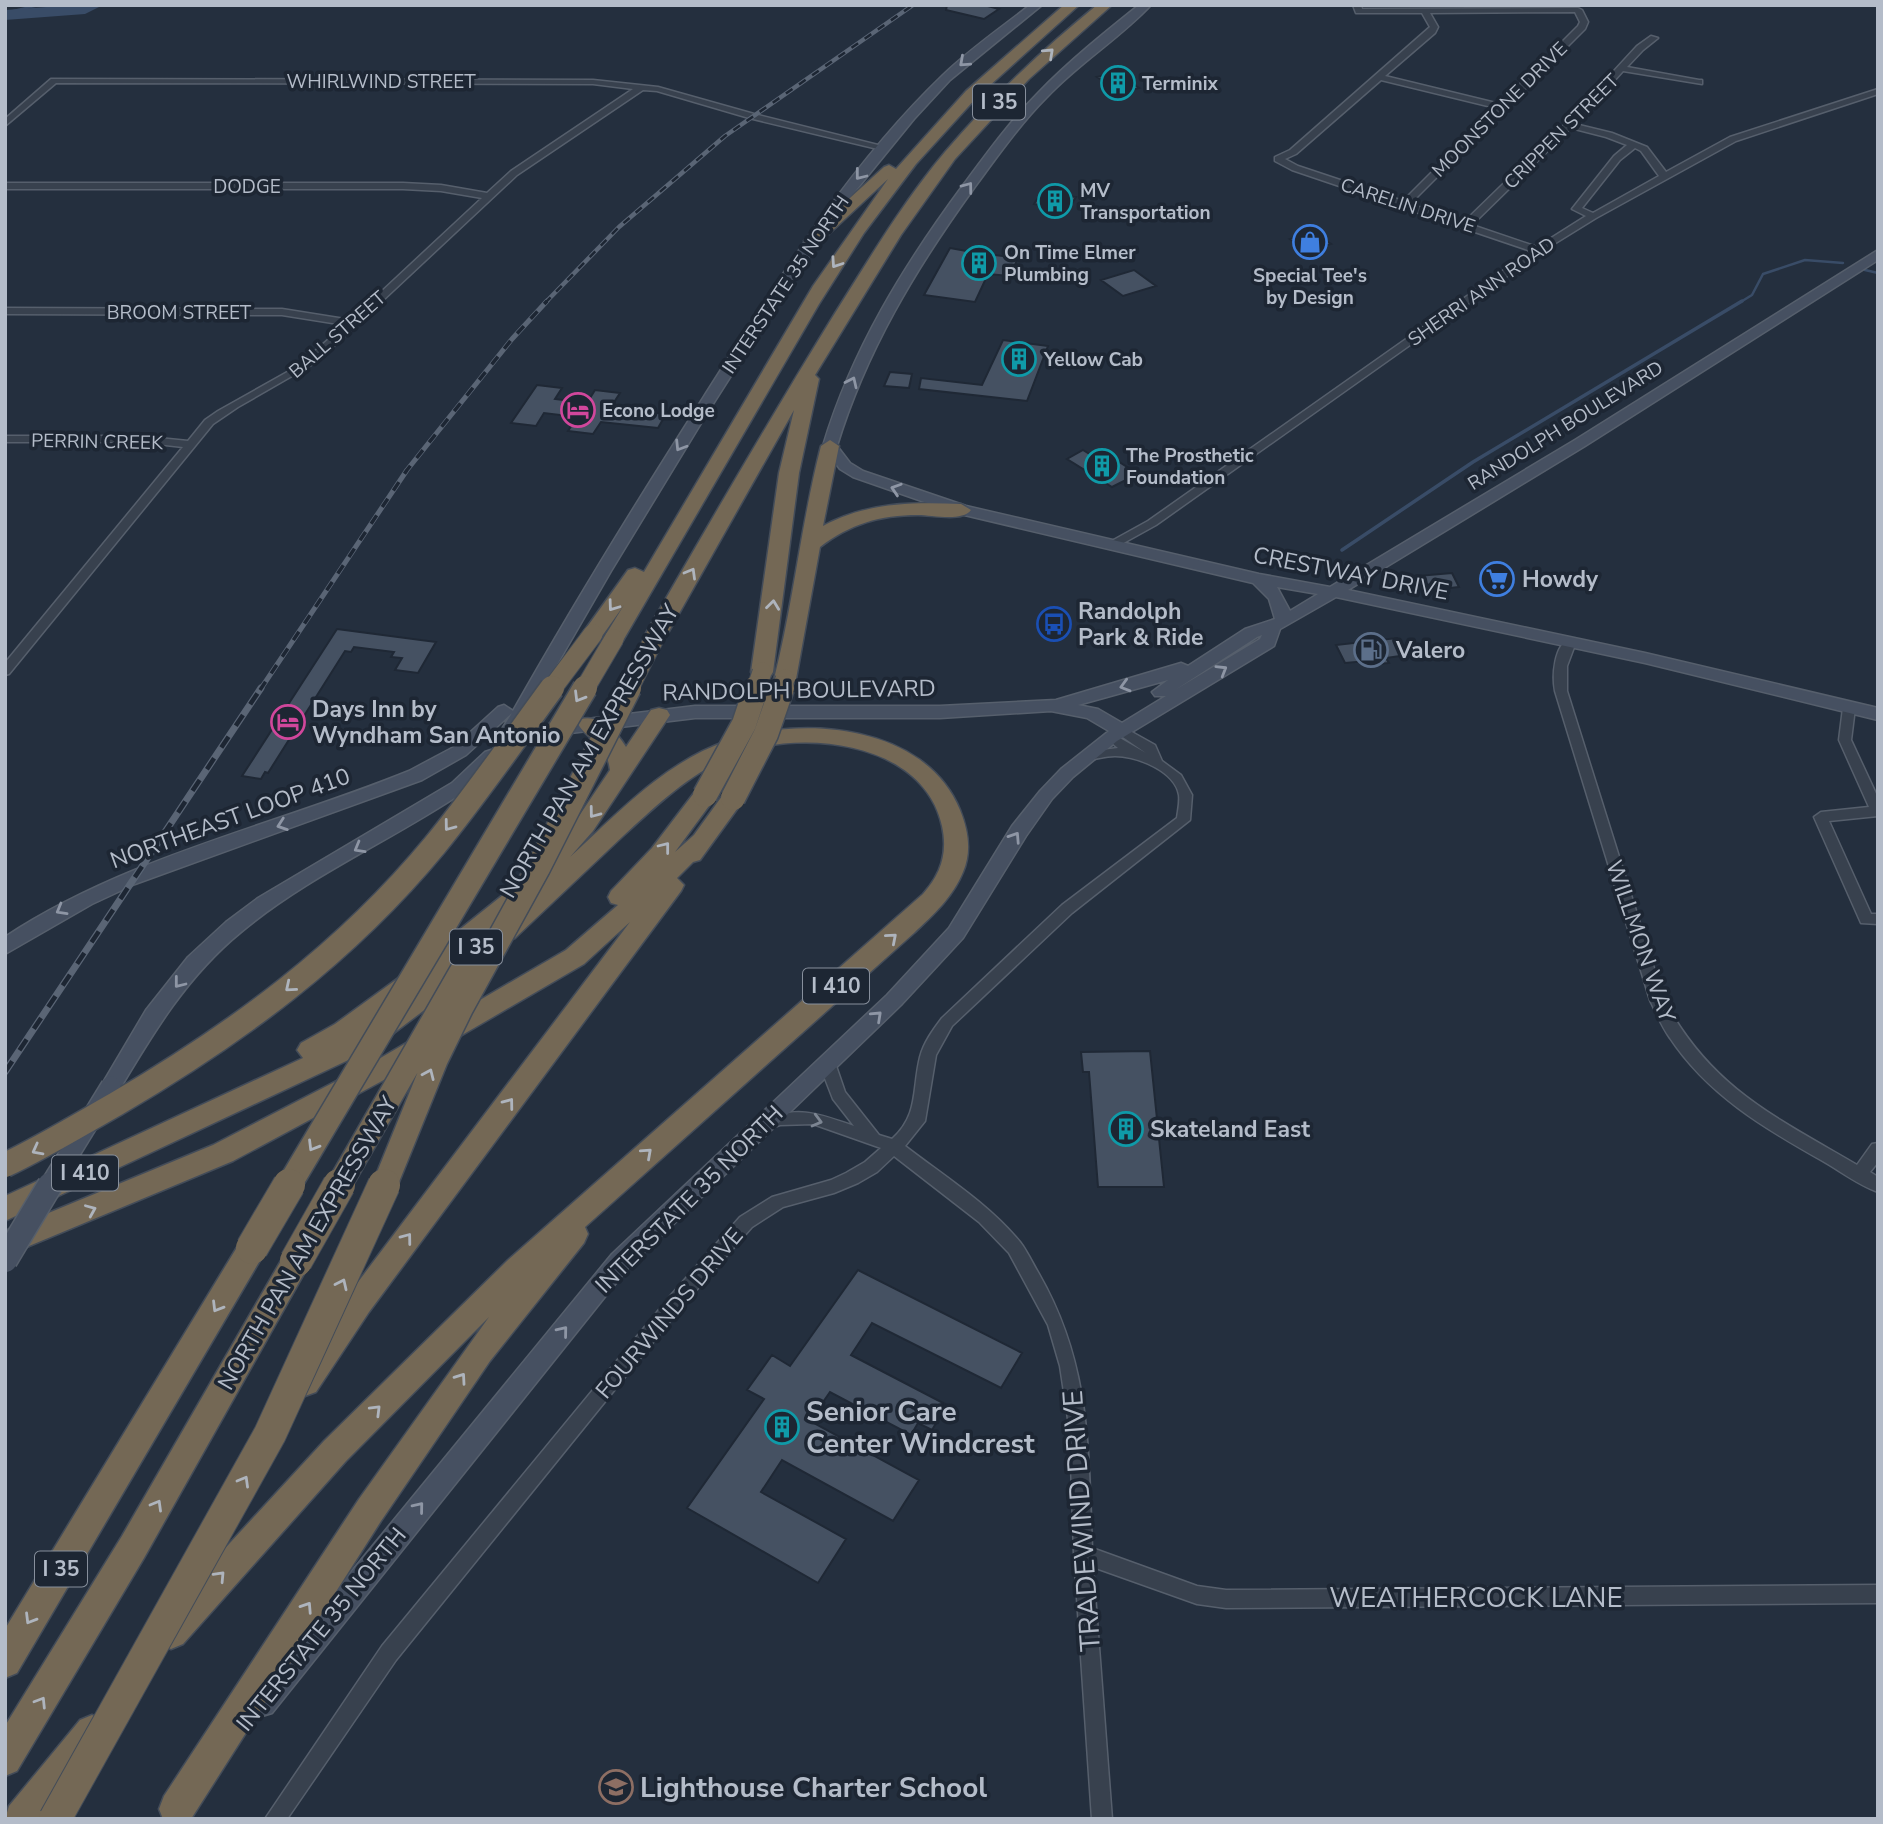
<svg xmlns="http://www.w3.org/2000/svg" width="1883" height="1824" font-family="'Nunito Sans',sans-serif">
<rect width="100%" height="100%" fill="#242f3e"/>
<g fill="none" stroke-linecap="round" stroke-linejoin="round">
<path stroke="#394c67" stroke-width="2.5" d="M5,13L39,5
M1865,270L1878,273
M1739,303L1752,295L1763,274L1805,260L1843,263"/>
<path stroke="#394c67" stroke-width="3.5" d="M1342,550L1473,462L1742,301"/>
<path fill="#394c67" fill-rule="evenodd" d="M74,5H103L85,14L5,20V10Z"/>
</g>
<path fill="#455162" stroke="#1f2835" stroke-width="2" d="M947,5H984L999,9L984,19L946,10Z
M1115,73L1139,88L1122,93L1097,77Z
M1052,190L1069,192L1067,196L1076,197L1068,210L1034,204L1042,192L1050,193Z
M1313,232L1331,244L1308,251L1290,239Z
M950,248L972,252L1018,258L1010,276L988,274L975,302L924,295Z
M1134,270L1156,286L1123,296L1101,280Z
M1003,340L1048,346L1027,401L919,389L921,378L982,385Z
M890,372L912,374L909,388L884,386Z
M537,385L562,388L555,399L587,403L595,390L620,393L611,407L666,414L658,428L601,422L593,434L568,431L577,417L544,413L536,426L511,423Z
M1083,450L1096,458L1105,453L1138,474L1112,487L1067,459Z
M1487,566L1513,571L1508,592L1481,587Z
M1452,573L1459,587L1441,589L1406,577Z
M337,629L436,642L418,673L395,670L402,658L391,657L394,652L354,647L351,652L345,651L268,773L265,772L261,779L242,776Z
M1397,638L1407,655L1386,658L1389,663L1369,665L1367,661L1345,663L1336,645Z
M1150,1051L1164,1187H1098L1089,1072H1083L1081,1052Z
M858,1270L1022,1353L1001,1388L872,1323L851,1355L947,1405L932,1430L918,1423L911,1435L830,1392L810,1421L919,1480L893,1521L782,1460L761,1492L846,1539L818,1583L687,1508L764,1399L747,1390L772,1355L790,1366Z"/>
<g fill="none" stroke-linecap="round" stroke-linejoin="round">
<g stroke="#565f6c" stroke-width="3">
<path id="minor" d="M1353,5H1361L1362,9L1578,8L1582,10L1588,22L1585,29L1410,204L1464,222L1566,123L1637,46L1651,36L1658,38L1643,50L1627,67L1699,80H1702V84L1623,71L1575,124L1612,133L1647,147L1666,172L1730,137L1878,89V94L1736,141L1596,218L1541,252L1156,525L1118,546H1110V542L1148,521L1531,251L1292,170L1275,161V157L1290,150L1430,27L1422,13H1356ZM1575,12L1580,22L1578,26L1500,104L1385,76L1435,33L1438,27L1430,13ZM1381,80L1496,108L1403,201L1298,166L1285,159L1296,154ZM1571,128L1606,137L1627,145L1614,156L1572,209L1586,216L1537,247L1472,225ZM1635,148L1641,151L1659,176L1593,213L1582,208L1620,160Z
M51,79L593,80L658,87L754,114L886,147L882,150L749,118L657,91L643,90L517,175L318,361L238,407L213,424L9,674L5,675V663L183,447L139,442H5V436H139L188,441L205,420L218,411L298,366L345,325L282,315L5,314V308L282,309L351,320L482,198L441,191L403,189H5V183H403L441,185L487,193L511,171L633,89L593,84L56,83L5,126V119Z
M1570,638L1576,642L1567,666V691L1664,1000C1711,1088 1775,1117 1857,1165L1872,1144L1878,1143V1162L1870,1172L1878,1177V1192C1858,1185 1839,1170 1821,1160C1764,1128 1707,1094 1670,1038C1662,1027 1656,1013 1650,1000L1555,691C1552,676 1554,645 1570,638Z
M1849,704L1855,708L1851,740L1878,798V816L1829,821L1871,914H1878V924L1861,923L1814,817L1821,812L1869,807L1839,740L1843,708Z
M1121,726L1155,745L1162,761L1181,775L1192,795L1190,820L1072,913L952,1026L936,1055L925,1121L905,1146C944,1176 989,1204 1020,1242C1027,1251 1033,1264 1039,1274C1091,1365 1088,1447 1092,1548L1197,1586L1226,1590L1878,1585V1603L1226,1608L1197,1604L1093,1567L1112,1819H1092L1074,1554L1070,1432L1060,1366L1048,1325L1009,1253L979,1222L894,1156L877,1172L858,1183L834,1193L783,1207L752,1227L684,1304L396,1660L287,1819H265L382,1646L672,1294L740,1217L772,1197L831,1180L846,1173L865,1162L881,1148L813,1124L780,1125L765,1130L760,1128L757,1124L760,1120C799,1106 816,1113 854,1126L833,1099L819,1063L822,1059H832L835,1063L845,1092L879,1135L892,1139C919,1115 912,1089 920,1057C924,1042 933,1030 942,1018L1062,905L1177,818C1178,810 1180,803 1179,795C1175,771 1137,756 1115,756C1106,756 1096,759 1087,760L1081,756L1087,752L1118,748L1105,737L1111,733L1146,753L1117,733L1115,730Z"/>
</g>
<g stroke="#565f6c" stroke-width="3">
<path id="secondary" d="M1030,5H1042L950,80L914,119L848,200L790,283L706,415L611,571L518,732L554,723L695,706H940L1056,700L1181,663L1188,666L1245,629L1275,619L1269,599L1253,583L956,513L853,477L840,469L823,446C852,349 904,265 964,184C987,153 1011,120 1038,93C1069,61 1104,33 1139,5H1151C1120,38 1079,63 1047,97C1020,124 997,157 974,188C916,268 866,351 837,446L850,463L863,471L966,506L1259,574L1330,587L1575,440L1878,250V260L1585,446L1348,590L1645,653L1878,708V720L1645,663L1336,597L1280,629L1274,646L1117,741L1073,777L1052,799L1026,836L963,938L901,1005L628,1268L272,1713L262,1716L252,1713L249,1703L252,1693L612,1254L887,995L949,928L1012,826L1040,791L1061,769L1109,731L1087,718L1051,711L940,718H695L554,735L511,746L502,740L510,734L502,729L512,713L466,755L422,780L135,884L92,904L5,954V937C128,856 274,826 409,771L454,747L498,707L504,705L513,711C573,605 637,501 703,398C775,285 846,168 943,75C970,49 1001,28 1030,5ZM1277,587L1318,594L1290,611ZM1262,635L1260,639L1175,690L1257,637ZM1168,680L1152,692L1155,696H1166L1122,723L1098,709L1078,705Z
M491,750L497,752L500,756L497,760C486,771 475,784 462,793C390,841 308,876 241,932C187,976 153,1033 118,1092L111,1094L104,1092L101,1086L146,1010L188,957L226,922L258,898L452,783L485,752Z"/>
</g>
<g stroke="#434c59" stroke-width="3">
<path id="motorway" d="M1064,5H1079L977,97L916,164L864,233L819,304L621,644H607L603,639L624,605L600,639H586L582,634L628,570L635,568L644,572L813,286L888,179L818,244H806L804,241L806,238L884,167L889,165L896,169L966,91Z
M1097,5H1112L1029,79L955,159L901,235L815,375L819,379L799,473L773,672L770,677H754L751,672L779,473L794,410L668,633L664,638H650L646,633C707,527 768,422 832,318C868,261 902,203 945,152C991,98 1042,50 1097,5Z
M830,440L839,446L823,526C867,502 913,502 961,504L971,510C962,522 932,515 918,515C880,515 850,524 820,547L796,679L793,684H777L774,679C794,601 801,523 821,446Z
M659,708L667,710L670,715L593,831L570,857C617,814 665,762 727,741C804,715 925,725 960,810C968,830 972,851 963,872C953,897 933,915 914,933L585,1227L588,1234L584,1243L490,1361L381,1521L191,1819H163L159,1809L164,1796L359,1499L489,1317L346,1461L183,1644L171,1649L159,1644L154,1632L159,1620L324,1441L508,1260L923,894C941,874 948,853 942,826C924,743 807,729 740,753C694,769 658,804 623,836C587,870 551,904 515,938L506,941L497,938L494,932L496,927L460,957L467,955L476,957L480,964L476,971L374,1048L5,1221V1196L303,1058L297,1050L301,1043L335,1024L408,971L524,878L577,819L610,770C605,737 591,745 578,724L581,719C600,714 617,732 626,747L651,710Z
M705,787L713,789L717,795L675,852L694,835L725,792L733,790L741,792L745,798L700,860L693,862L677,878L684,885L681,891L369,1312L316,1392L305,1396L294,1392L290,1382L294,1372L349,1294L630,922L584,964L395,1074L233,1161L5,1256V1231L213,1145L377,1060L566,950L618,905L611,903L608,897L611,891L652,848L697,789Z
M252,1236L262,1239L266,1248L262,1257L17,1673L5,1678V1629L242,1239Z
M296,1249L306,1252L310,1261L306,1270L144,1558L17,1771L5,1776V1726L122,1536L286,1252Z
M92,1715L104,1720L109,1732L104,1744L45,1819H5L9,1806L80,1720Z"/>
</g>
<use href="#minor" fill="#38414e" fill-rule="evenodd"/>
<use href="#secondary" fill="#465061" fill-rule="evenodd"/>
<use href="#motorway" fill="#746855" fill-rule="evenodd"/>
<g stroke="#5a6575" stroke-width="4.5">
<path id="rail-far2" d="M545,303L619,227L725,136L913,5"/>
</g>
<g stroke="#5a6575" stroke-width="5">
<path id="rail-far1" d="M260,690L407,470L512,339L547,301"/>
</g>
<g stroke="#5a6575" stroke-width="7">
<path id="rail" d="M5,1072L261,688"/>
</g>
<use href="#rail-far2" stroke="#1d2633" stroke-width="2.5" stroke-dasharray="8" stroke-linecap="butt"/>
<use href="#rail-far1" stroke="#1d2633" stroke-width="3.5" stroke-dasharray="10" stroke-linecap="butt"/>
<use href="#rail" stroke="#1d2633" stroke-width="4.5" stroke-dasharray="13" stroke-linecap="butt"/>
<g stroke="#565f6c" stroke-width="22" stroke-linecap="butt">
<path id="secondary-bridge-far1" d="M49,1187L111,1086"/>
</g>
<g stroke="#565f6c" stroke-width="27" stroke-linecap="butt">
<path id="secondary-bridge" d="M5,1260L50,1185"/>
</g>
<g stroke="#434c59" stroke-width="21" stroke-linecap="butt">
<path id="motorway-bridge-far2" d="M551,690L593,634
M584,690L614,639
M628,690L657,633
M756,690L762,672
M781,690L785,679"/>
</g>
<g stroke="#434c59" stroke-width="27" stroke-linecap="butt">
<path id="motorway-bridge-far1" d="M705,795L744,724L756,688
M733,798L766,734L782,688
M5,1165C43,1147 79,1125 116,1104C237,1033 345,954 435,845C476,795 513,741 552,688
M288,1187L585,688
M338,1187L466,964
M384,1187L436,1059L461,1008L538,868L629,688"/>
</g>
<g stroke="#434c59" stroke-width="34" stroke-linecap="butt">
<path id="motorway-bridge" d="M252,1248L289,1185
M296,1261L339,1185
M55,1819L270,1434L384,1185"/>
</g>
<use href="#secondary-bridge-far1" stroke="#465061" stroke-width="19"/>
<use href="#secondary-bridge" stroke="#465061" stroke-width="24"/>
<use href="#motorway-bridge-far2" stroke="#746855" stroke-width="19"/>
<use href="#motorway-bridge-far1" stroke="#746855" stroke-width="24"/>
<use href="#motorway-bridge" stroke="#746855" stroke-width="32"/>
</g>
<defs><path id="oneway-chevron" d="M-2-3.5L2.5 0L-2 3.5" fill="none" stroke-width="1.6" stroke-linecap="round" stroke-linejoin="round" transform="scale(1.75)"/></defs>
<g stroke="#aeb4bd">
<use href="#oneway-chevron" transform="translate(1049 53) rotate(-43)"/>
<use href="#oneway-chevron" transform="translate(836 263) rotate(124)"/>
<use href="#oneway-chevron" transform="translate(691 573) rotate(-60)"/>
<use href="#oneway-chevron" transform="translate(773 605) rotate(-83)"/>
<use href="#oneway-chevron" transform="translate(613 606) rotate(126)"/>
<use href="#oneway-chevron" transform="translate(579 697) rotate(121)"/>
<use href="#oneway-chevron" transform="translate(594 813) rotate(127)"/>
<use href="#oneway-chevron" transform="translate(449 826) rotate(127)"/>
<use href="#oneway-chevron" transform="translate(665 847) rotate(-52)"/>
<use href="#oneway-chevron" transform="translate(892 938) rotate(-41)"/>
<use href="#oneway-chevron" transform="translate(290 987) rotate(140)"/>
<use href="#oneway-chevron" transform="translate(429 1074) rotate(-66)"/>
<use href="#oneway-chevron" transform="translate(509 1103) rotate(-53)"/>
<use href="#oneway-chevron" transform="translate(313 1146) rotate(121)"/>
<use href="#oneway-chevron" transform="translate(37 1150) rotate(152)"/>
<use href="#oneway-chevron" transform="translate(647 1153) rotate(-42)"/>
<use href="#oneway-chevron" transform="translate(91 1210) rotate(-23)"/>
<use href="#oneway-chevron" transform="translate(407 1238) rotate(-53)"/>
<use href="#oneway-chevron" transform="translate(342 1284) rotate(-65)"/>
<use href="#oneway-chevron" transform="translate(217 1307) rotate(121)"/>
<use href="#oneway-chevron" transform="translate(461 1378) rotate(-55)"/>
<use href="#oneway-chevron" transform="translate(376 1410) rotate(-45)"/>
<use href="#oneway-chevron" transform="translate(244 1481) rotate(-60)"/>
<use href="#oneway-chevron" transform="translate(157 1505) rotate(-60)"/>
<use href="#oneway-chevron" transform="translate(220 1576) rotate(-47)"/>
<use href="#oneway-chevron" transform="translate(307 1607) rotate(-57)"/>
<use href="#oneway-chevron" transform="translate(30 1619) rotate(121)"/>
<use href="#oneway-chevron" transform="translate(41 1702) rotate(-58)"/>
</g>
<g stroke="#8e96a5">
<use href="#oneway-chevron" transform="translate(964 62) rotate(138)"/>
<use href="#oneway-chevron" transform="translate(860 175) rotate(128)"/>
<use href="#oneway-chevron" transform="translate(968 187) rotate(-53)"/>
<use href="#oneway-chevron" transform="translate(852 382) rotate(-65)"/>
<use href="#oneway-chevron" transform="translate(680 446) rotate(122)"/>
<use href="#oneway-chevron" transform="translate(896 489) rotate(-162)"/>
<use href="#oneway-chevron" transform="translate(1222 670) rotate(-31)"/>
<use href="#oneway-chevron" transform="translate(1125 686) rotate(164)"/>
<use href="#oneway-chevron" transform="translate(282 825) rotate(161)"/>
<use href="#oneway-chevron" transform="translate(1015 837) rotate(-57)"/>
<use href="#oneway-chevron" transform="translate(359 848) rotate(150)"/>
<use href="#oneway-chevron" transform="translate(61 910) rotate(150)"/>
<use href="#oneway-chevron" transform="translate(179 983) rotate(128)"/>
<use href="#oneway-chevron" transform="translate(877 1016) rotate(-43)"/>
<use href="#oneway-chevron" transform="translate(563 1331) rotate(-51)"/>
<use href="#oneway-chevron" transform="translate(419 1507) rotate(-51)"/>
</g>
<use stroke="#7c8592" href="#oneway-chevron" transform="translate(817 1121) rotate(15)"/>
<defs>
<g id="building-ring" transform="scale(1.75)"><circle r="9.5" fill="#1d2633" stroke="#0f9aa8" stroke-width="1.5"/><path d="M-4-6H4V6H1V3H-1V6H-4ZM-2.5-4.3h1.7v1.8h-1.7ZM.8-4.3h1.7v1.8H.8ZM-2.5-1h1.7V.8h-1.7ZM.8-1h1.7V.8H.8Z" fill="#0f9aa8"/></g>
<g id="shop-ring" transform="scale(1.75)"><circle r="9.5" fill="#1d2633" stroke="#3f7fe0" stroke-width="1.5"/><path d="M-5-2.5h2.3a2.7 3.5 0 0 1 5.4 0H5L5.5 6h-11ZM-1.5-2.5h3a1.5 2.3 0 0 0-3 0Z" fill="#3f7fe0"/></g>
<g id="hotel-ring" transform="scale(1.75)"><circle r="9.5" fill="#1d2633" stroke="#d1479c" stroke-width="1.5"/><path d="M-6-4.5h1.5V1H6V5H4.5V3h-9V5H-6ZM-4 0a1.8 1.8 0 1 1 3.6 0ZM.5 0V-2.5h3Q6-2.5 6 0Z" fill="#d1479c"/></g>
<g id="supermarket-ring" transform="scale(1.75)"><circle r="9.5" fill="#1d2633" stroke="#3f7fe0" stroke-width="1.5"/><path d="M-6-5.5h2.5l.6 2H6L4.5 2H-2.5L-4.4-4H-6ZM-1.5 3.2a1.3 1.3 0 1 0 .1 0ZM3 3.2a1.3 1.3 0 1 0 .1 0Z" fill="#3f7fe0"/></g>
<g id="bus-ring" transform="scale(1.75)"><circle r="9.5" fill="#1d2633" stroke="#1a4fb4" stroke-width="1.5"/><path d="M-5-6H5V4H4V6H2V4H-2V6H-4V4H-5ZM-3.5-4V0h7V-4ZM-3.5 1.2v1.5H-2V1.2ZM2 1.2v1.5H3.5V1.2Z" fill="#1a4fb4"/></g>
<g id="fuel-ring" transform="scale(1.75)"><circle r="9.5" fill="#1d2633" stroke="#5c6f8a" stroke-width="1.5"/><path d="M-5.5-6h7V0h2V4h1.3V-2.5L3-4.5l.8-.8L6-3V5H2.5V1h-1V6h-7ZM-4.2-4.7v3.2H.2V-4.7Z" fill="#5c6f8a"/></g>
<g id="school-ring" transform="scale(1.75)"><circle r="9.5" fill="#1d2633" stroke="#8d6e63" stroke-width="1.5"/><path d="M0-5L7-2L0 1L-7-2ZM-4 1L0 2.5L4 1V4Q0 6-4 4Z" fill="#8d6e63"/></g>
</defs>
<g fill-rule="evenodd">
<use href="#building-ring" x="1118" y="83"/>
<use href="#building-ring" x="1055" y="201"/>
<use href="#shop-ring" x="1310" y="242"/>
<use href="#building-ring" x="979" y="263"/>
<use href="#building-ring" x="1019" y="359"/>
<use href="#hotel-ring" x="578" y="410"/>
<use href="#building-ring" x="1102" y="466"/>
<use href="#supermarket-ring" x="1497" y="579"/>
<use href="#bus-ring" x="1054" y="624"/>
<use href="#fuel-ring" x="1371" y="650"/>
<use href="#hotel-ring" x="288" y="722"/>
<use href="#building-ring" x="1126" y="1129"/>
<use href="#building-ring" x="782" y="1427"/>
<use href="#school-ring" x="616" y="1787"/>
</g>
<g text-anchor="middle" stroke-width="7" stroke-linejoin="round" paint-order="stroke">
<g font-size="19" fill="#b4bcc9" stroke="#1d2633">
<text x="381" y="88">WHIRLWIND STREET</text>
<text transform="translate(1499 109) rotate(-45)" y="7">MOONSTONE DRIVE</text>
<text transform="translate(1561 131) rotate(-45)" y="7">CRIPPEN STREET</text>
<text x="247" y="193">DODGE</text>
<text transform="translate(1408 205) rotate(18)" y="7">CARELIN DRIVE</text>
<text transform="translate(785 284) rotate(-56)" y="7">INTERSTATE 35 NORTH</text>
<text transform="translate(1481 291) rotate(-35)" y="7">SHERRI ANN ROAD</text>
<text x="179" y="319">BROOM STREET</text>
<text transform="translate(337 334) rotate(-41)" y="7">BALL STREET</text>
<text transform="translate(1565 425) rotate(-32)" y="7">RANDOLPH BOULEVARD</text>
<text transform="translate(97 441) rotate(1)" y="7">PERRIN CREEK</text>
</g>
<g font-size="19" font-weight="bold" fill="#b4bcc9" stroke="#1d2633" text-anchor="start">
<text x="1142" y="90">Terminix</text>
<text x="1080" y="197">MV<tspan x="1080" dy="22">Transportation</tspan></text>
<text x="1004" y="259">On Time Elmer<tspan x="1004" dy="22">Plumbing</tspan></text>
<text x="1310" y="282" text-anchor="middle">Special Tee's<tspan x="1310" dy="22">by Design</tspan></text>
<text x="1044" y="366">Yellow Cab</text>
<text x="602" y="417">Econo Lodge</text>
<text x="1126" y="462">The Prosthetic<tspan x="1126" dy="22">Foundation</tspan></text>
</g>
<g fill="#1d2633" stroke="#878f9c" stroke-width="2">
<rect x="973" y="84.5" width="52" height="35" rx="5"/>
<rect x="450" y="929.5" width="52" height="35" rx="5"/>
<rect x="803" y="968.5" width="66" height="35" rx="5"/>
<rect x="52" y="1155.5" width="66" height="35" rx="5"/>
<rect x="35" y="1551.5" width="52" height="35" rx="5"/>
</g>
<g font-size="21" font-weight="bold" fill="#b4bcc9">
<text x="999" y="109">I 35</text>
<text x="476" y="954">I 35</text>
<text x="836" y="993">I 410</text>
<text x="85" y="1180">I 410</text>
<text x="61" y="1576">I 35</text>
</g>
<g font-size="23" fill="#b4bcc9" stroke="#1d2633">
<text transform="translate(1351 573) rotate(11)" y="8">CRESTWAY DRIVE</text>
<text transform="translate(799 690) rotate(-1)" y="8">RANDOLPH BOULEVARD</text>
<text transform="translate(589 751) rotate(-60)" y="8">NORTH PAN AM EXPRESSWAY</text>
<text transform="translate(230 818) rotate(-20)" y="8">NORTHEAST LOOP 410</text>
<text transform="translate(1641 941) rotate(71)" y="8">WILLMON WAY</text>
<text transform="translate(689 1199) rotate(-45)" y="8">INTERSTATE 35 NORTH</text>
<text transform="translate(307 1243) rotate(-60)" y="8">NORTH PAN AM EXPRESSWAY</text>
<text transform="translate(669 1313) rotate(-50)" y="8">FOURWINDS DRIVE</text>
<text transform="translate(321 1629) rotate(-51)" y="8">INTERSTATE 35 NORTH</text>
</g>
<g font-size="23" font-weight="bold" fill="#b4bcc9" stroke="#1d2633" text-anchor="start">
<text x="1522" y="587">Howdy</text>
<text x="1078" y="619">Randolph<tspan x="1078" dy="26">Park &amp; Ride</tspan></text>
<text x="1396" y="658">Valero</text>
<text x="312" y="717">Days Inn by<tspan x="312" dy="26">Wyndham San Antonio</tspan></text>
<text x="1150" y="1137">Skateland East</text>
</g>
<g font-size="28" font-weight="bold" fill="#b4bcc9" stroke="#1d2633" text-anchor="start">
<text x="806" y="1421">Senior Care<tspan x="806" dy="32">Center Windcrest</tspan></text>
<text x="640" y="1797">Lighthouse Charter School</text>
</g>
<g font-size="28" fill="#b4bcc9" stroke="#1d2633">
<text transform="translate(1081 1521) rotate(-94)" y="10">TRADEWIND DRIVE</text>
<text x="1476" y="1607">WEATHERCOCK LANE</text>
</g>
</g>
<rect width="1883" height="1824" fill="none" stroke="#b4bcc9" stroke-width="14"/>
</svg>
